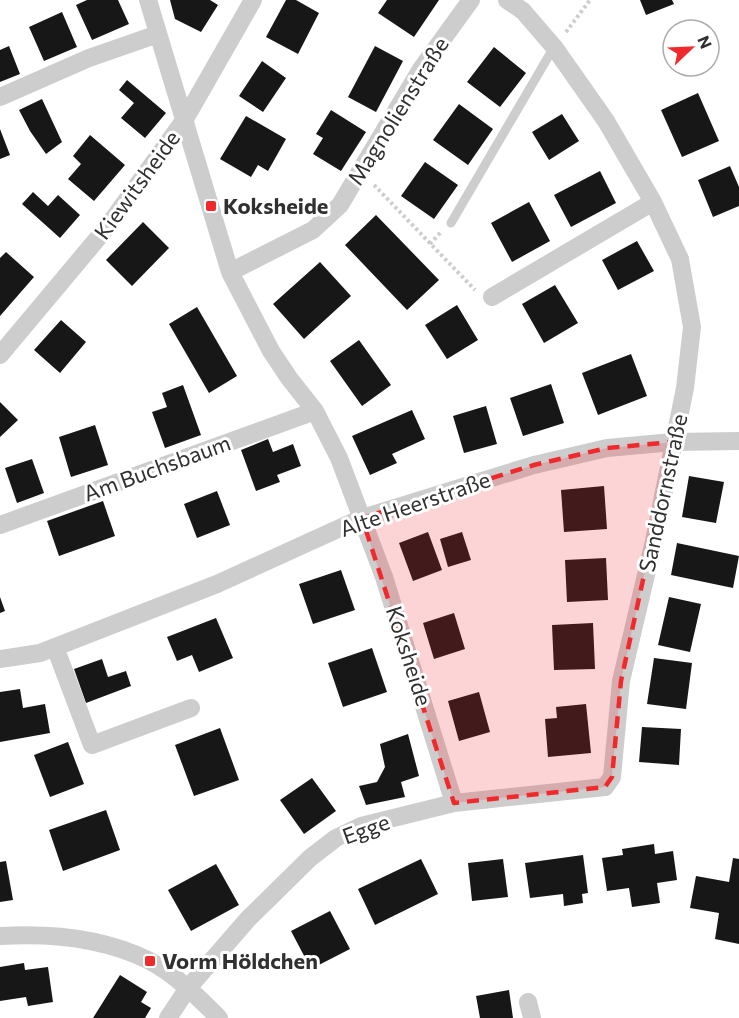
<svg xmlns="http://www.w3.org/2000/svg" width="739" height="1018" font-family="Commissioner,sans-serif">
<rect width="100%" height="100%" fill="#fff"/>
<path fill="#171717" d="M87,0H118L129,24L92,40L76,5Z
M170,0H210L218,5L201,32L175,19Z
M286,0H296L319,13L298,54L266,37Z
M387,0H439L414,37L378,13Z
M640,0H672L674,4L646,15Z
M62,12L77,47L44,61L29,27Z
M9,46L20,74L0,82V50Z
M375,46L403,61L376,112L348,97Z
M494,47L526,73L500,107L467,82Z
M262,61L286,78L263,112L239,96Z
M127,80L166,113L145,138L121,118L134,103L119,90Z
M698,93L719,141L682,157L661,110Z
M42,99L62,142L46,154L30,131L19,110Z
M459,104L493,129L468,165L433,140Z
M331,110L366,132L341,171L313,154L323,138L316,134Z
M562,114L579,141L549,160L532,132Z
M246,116L286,139L268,171L258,165L251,177L220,159Z
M0,129L10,155L0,159Z
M90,135L125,165L94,201L68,179L81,164L73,156Z
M425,162L458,185L434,219L401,196Z
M730,166L739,187V206L713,217L698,180Z
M600,171L616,203L571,227L554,195Z
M33,192L48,206L58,195L80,215L60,238L22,204Z
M529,202L550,241L512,262L491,223Z
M376,215L439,280L407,310L345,245Z
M143,222L169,248L132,286L106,260Z
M637,241L654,271L618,290L602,260Z
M6,252L34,277L0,316V258Z
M320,262L351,296L304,339L273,304Z
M555,285L578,323L544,343L522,304Z
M457,305L478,340L447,359L425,325Z
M197,307L237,376L209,393L169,324Z
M61,320L86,342L60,373L34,350Z
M359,340L391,385L362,406L330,361Z
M631,354L647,396L598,415L582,373Z
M551,384L564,423L523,436L510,398Z
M183,385L201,435L165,448L152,412L167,407L162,393Z
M0,402L18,420L0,437Z
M486,406L497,444L464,453L453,416Z
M412,410L425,439L392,454L397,463L370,475L352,436Z
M95,425L108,465L71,477L59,437Z
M268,439L273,452L293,444L301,466L277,475L280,482L256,491L241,450Z
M32,459L44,493L17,503L5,468Z
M689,476L724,482L716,523L682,517Z
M604,486L607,529L564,532L561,490Z
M217,491L230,525L197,538L184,504Z
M103,501L115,536L59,556L47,521Z
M428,532L442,570L413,581L399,543Z
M462,532L471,560L448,567L440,539Z
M677,543L739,556L733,588L671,575Z
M606,558L608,600L567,602L565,560Z
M341,570L355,610L313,624L299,584Z
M0,597L5,611L0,613Z
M669,597L701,604L690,652L658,645Z
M454,613L465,649L434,659L423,623Z
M216,618L233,658L199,672L192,655L177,661L167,637Z
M593,623L595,669L554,670L552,625Z
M372,648L387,692L343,707L328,663Z
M654,658L692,663L686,709L647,704Z
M102,659L108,677L126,671L131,686L86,703L74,669Z
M20,689L23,708L45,704L50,733L0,742V692Z
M479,692L490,732L459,741L448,701Z
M586,704L591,753L548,757L545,719L557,718L556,707Z
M642,727L681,729L679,765L639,762Z
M220,728L239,780L194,796L175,745Z
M408,734L419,776L401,782L405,797L366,805L359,786L377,782L385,767L380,744Z
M68,742L84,784L50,797L34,755Z
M312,778L336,811L304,834L280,800Z
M106,810L120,850L63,871L49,830Z
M654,844L655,854L673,851L677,880L657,883L660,903L632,907L629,888L607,891L602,858L623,855L622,849Z
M583,855L588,893L582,894L583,903L564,906L563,894L530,898L525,863Z
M733,858L739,859V944L715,939L719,913L690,908L696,876L729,882Z
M421,859L438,894L375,925L358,889Z
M503,859L508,897L472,901L468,863Z
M6,861L13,900L0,902V862Z
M216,864L239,905L191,931L168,890Z
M330,911L350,949L311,969L291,931Z
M24,963L25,970L48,967L53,1002L28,1006L26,997L0,1001V967Z
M120,975L147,992L141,1002L151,1008L145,1018H93Z
M509,990L513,1018H480L476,996Z"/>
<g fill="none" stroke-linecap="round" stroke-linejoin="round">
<path stroke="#cdcdcd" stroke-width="4" stroke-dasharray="3 3" stroke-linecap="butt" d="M566,32L590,0
M374,185L475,290
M430,244L442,231"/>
<path stroke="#cdcdcd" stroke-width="9" d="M451,223L554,47"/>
<path stroke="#cdcdcd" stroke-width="18" d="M148,0L230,272L271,351L289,378L315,411L339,458L384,577L454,803
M0,97L89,58L158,34
M230,272L313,230L340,205L421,69L471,0
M492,297L653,202
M0,355L108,226L185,119L253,0
M0,525L315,411
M55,647L92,745L191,708
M0,659L40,653L217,584L362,518L534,465L607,448L673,442L739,441
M0,936C50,933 103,938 148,960C175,974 198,997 219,1018
M528,1002L532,1018
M168,1018L188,988L248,919L310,858L336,838L361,826L454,803L605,787L612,777L621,681L654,541L685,388L692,327L680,259L653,202L606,121L554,47L523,11L507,0"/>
</g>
<path fill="#f0292c" fill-opacity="0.2" stroke="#f0292c" stroke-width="4.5" stroke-dasharray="12 8" stroke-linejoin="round" d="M673,442L621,681L612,777L605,787L454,803L362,518L534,465L607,448Z"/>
<g fill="#f0292c" stroke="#fff" stroke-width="2">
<rect x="205" y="200" width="12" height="12" rx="3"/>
<rect x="144" y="955" width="12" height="12" rx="3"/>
</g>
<g text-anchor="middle" stroke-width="6" stroke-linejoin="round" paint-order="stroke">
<g font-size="22" fill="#303030" stroke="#fff">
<text transform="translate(398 111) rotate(-58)" y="8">Magnolienstraße</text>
<text transform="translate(137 185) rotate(-54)" y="8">Kiewitsheide</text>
<text transform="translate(157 468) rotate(-20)" y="8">Am Buchsbaum</text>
<text transform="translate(663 493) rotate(-78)" y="8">Sanddornstraße</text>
<text transform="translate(415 504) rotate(-19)" y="8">Alte Heerstraße</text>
<text transform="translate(409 656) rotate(72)" y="8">Koksheide</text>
<text transform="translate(366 829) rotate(-20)" y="8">Egge</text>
</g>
<g font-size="22" font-weight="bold" fill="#303030" stroke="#fff" text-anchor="start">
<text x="223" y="214">Koksheide</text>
<text x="162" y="969">Vorm Höldchen</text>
</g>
</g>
<g transform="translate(691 48) rotate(67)"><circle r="28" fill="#ffffff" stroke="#acacac" stroke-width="1.5"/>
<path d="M0-4.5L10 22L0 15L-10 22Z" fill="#f0292c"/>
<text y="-9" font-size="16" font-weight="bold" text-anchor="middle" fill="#303030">N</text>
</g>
</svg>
